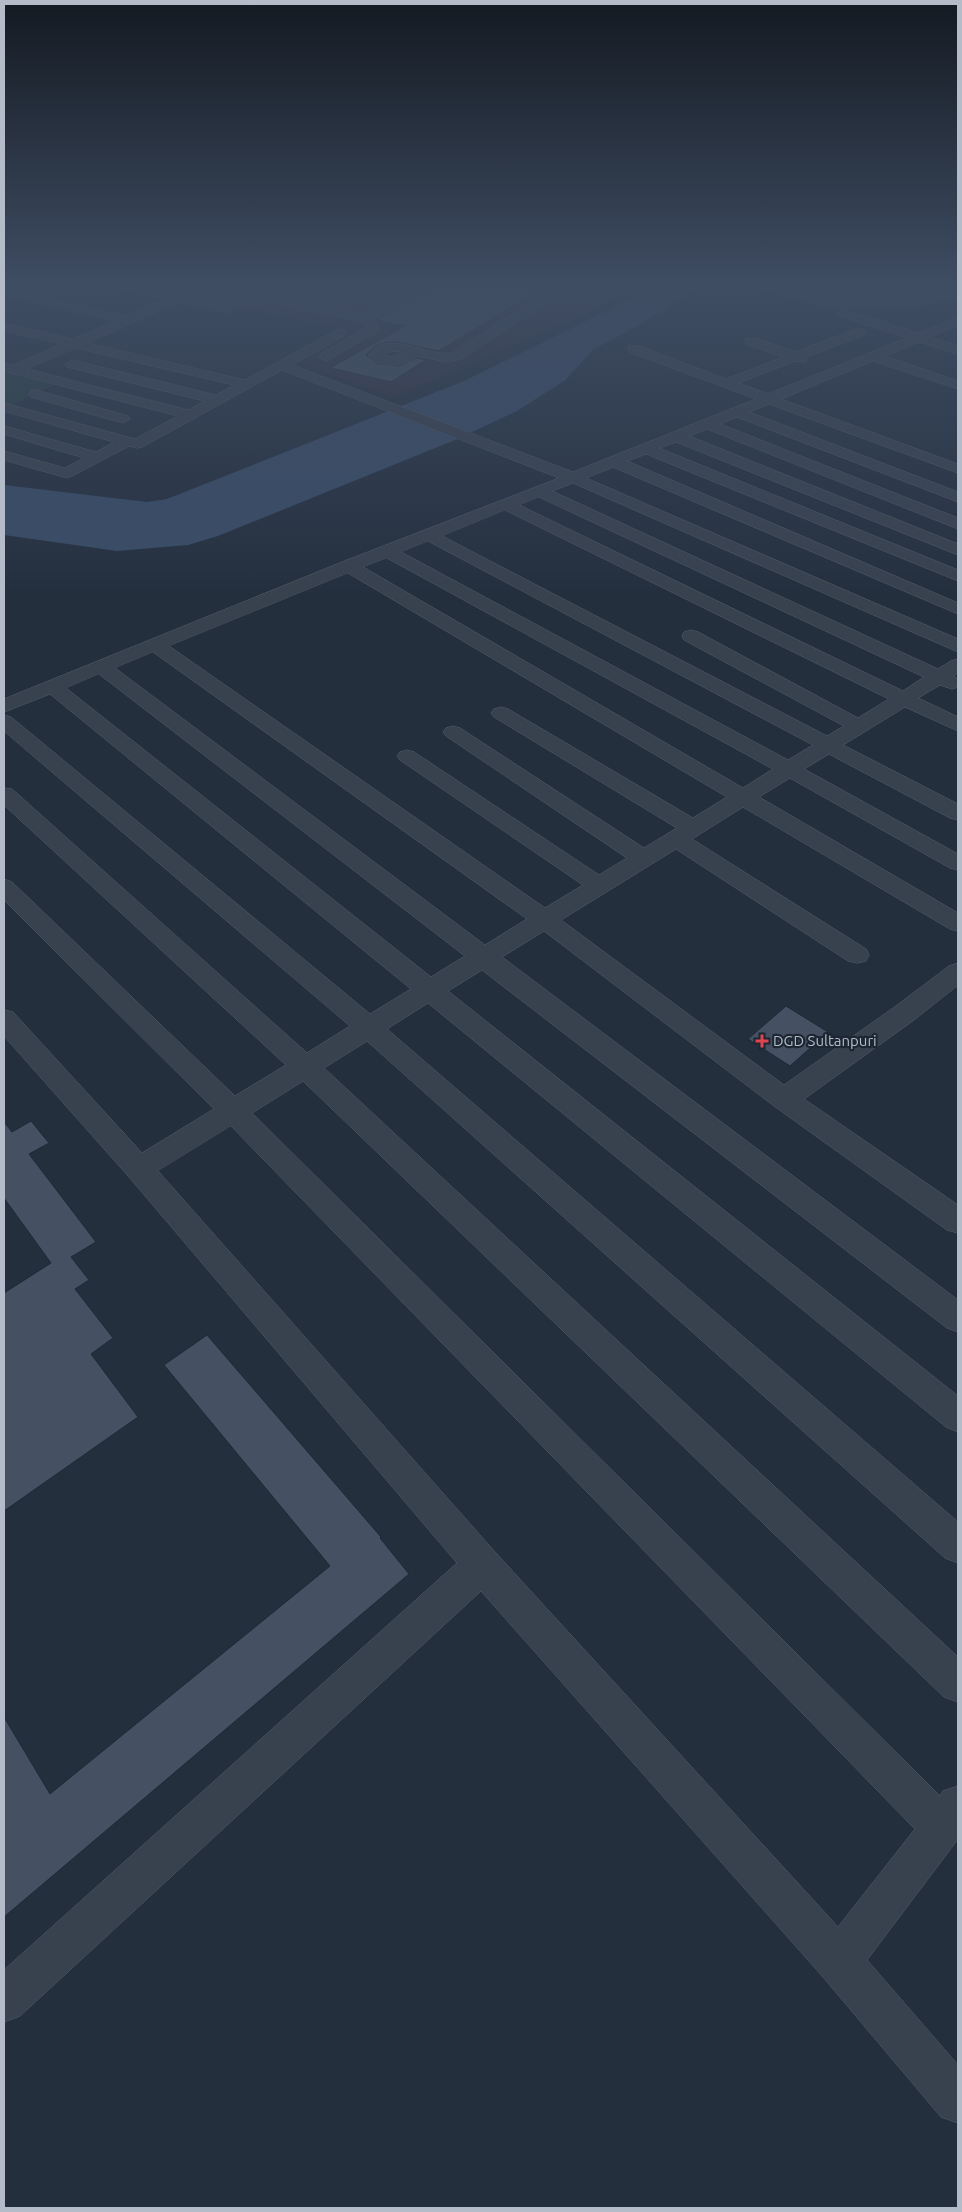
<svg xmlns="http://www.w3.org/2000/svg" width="962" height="2212" font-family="Ubuntu,sans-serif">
<rect width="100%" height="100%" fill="#242f3e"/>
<path fill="#32303f" d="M135,285H644L573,320L393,397L299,363L354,331Z"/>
<path fill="#263c3f" d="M4,369L58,383L9,406L4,404Z"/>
<path fill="#394c67" d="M660,285H702L641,324L594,349L564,381L517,411L455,440L218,536L188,545L117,551L4,535V485L147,502L167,499L464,381Z"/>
<path fill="#455162" stroke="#1f2835" d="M436,285H548L439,351L397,342H386L375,346L366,355L378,364L399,366L417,358L426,360L391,382L330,368L405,326L376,320Z
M786,1006L828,1032L790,1066L748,1039Z
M31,1121L49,1143L29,1154L96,1242L71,1257L89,1280L75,1289L113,1338L91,1354L138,1417L4,1511V1293L51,1263L4,1198V1122L12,1132Z
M207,1335L381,1537L380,1538L409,1574L4,1917V1717L50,1794L330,1566L164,1365Z"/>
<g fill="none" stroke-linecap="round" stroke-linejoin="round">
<g stroke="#565f6c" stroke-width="1">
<path id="minor" d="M110,285H134L227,305L233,309L227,313L179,302L87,343L245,380L336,330H344L346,333L344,336L292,365L573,472L756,399L629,352L628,349L629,346H639L726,379L783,357L746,344L745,341L746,338H756L795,352L856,329H864L866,332L864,335L806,357V362L795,361L739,383L768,394L907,338L839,316L837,313L839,310H847L918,333L958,317V325L930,337L958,346V354L919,342L885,356L958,381V389L873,361L781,399L958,464V473L769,404L749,412L958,492V502L737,417L720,424L958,518V529L707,429L689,436L958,544V555L676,442L659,448L958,570V581L646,454L627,461L958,603V614L613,467L586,478L958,639V652L573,483L552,491L938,669L951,661L958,659V673L953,676L958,679V687L952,689L940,685L918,698L958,717V731L905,707L843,745L958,804V820L950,818L829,754L804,769L958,854V870L950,868L790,778L759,797L958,913V931L950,929L743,807L692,839L866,949L869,955L866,961L857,963L848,961L676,849L561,920L784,1085L896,1006L949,966L958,963V985L914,1020L804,1099L958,1205V1233L947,1230L774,1106L544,931L502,957L958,1300V1332L947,1328L482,970L448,991L958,1396V1432L946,1427L428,1003L387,1029L958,1522V1563L945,1558L367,1041L324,1068L958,1657V1702L944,1697L303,1081L252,1113L940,1796L943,1791L958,1786V1839L867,1960L958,2065V2123L941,2117L823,1977L481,1591L20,2016L4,2022V1970L457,1563L129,1177L4,1036V1010L13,1012L142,1153L214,1109L4,900V879L12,882L235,1096L286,1065L4,805V788L12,789L307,1053L350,1026L4,731V715L11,717L370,1014L411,989L50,694L4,712V699L342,562L559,478L282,370L142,447L137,448L129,446L72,476L67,478L4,460V451L65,468L84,458L4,434V426L96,452L114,442L4,411V403L135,439L178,416L4,371V363L13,365L62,344L4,331V323L73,339L116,321L4,295V289L127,316L165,299L112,287ZM76,348L234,385L216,395L72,360L65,364L67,367L205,401L188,410L27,369ZM539,497L924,677L903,691L519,505ZM505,510L889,699L858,718L698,632L691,630L684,632L682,636L684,640L844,726L827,736L442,536ZM428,541L813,745L788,760L401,552ZM387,558L773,769L743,788L363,567ZM348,573L727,797L693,818L508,709L501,707L494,709L491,713L494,717L677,828L644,848L460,728L453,726L446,728L443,732L446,736L627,858L599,875L414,752L407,750L400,752L397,756L400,760L583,885L545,908L169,646ZM153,652L527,919L485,945L115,668ZM99,674L465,956L431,977L66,688ZM231,1126L915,1829L838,1927L495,1552L158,1171Z
M196,285H221L298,301L327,287L325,285H338L340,288L338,290L311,304L363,314L418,285H434L373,319L379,329L377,332L326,361L319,357L321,354L366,328L361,321L202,288Z
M559,285H574L461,359L448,362L417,356C404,367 380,369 368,355C389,327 425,358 451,353ZM392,351L403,352L404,354L393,357L383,355Z
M756,285H776L826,299L838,300L903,299L958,292V299L903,307L838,308L821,306L758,287Z
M36,390L128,416L130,419L123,423L31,397L29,394L31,391Z"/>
</g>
<use href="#minor" fill="#38414e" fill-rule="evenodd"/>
</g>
<linearGradient id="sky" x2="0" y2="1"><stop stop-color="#141a22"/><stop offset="0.48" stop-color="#3f4d63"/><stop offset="1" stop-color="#3f4d63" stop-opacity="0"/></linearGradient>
<rect width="962" height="595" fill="url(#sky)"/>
<path fill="#e0444e" stroke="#1d2633" stroke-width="2" d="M759.5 1033.5h5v5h5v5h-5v5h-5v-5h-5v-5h5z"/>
<g text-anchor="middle" stroke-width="4.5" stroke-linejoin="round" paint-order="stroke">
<g font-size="15" fill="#b4bcc9" stroke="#1d2633" text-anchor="start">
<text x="773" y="1046">DGD Sultanpuri</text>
</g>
</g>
<rect width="962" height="2212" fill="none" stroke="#b4bcc9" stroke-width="10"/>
</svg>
